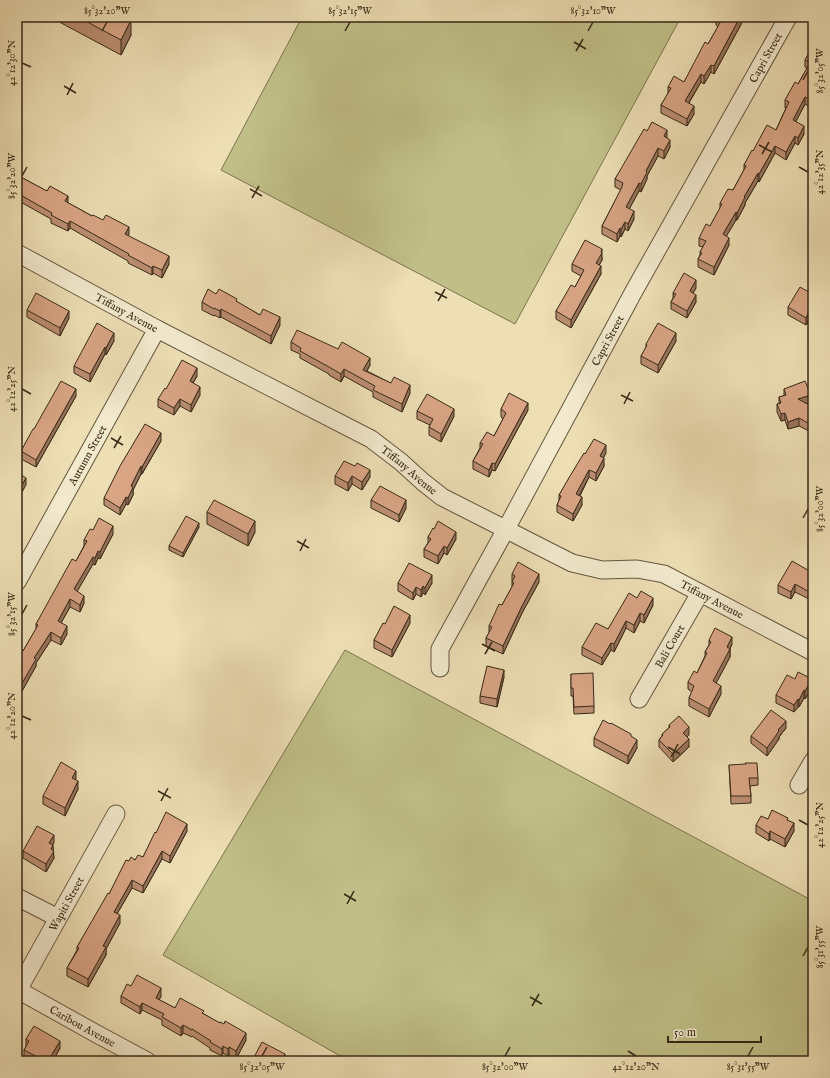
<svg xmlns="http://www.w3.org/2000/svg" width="830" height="1078" font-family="'IM FELL English',serif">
<rect width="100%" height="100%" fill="#eddeb4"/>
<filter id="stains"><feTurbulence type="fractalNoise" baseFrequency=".005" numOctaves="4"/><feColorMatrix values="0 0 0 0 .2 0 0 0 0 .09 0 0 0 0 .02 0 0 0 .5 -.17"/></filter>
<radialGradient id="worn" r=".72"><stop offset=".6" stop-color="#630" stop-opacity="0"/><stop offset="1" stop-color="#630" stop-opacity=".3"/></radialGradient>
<path fill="#c0bf87" stroke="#7c744e" d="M302,17H681L515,324L221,170Z
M345,650L813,901V1061H349L163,955Z"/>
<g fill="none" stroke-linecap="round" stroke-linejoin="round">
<g stroke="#64563e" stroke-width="19">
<g id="minor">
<path id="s1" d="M17,253L157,329L371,439L401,462L423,482L442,497L572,563L602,570L637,569L664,574L813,652"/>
<path id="s2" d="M17,582L157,329"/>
<path id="s3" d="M440,668V649L506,529L634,291L788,17"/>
<path id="s4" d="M639,699L700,593"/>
<path d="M799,785L813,761"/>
<path d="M17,897L58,918"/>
<path id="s5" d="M18,990L95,1033L147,1061"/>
<path id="s6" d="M17,992L116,814"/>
</g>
</g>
<use href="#minor" stroke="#f3eace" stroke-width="17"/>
</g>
<path fill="#bb8e72" stroke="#372916" d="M50,17H124L131,35L121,55Z
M716,17H745L714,74L711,72L704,84L701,82L689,103L694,114L687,126L661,113V105L668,94V87L684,82L708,44L718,27L716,25Z
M813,46L811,108L805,104L796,121L804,134L798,145L795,143L786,160L775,153L759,182L758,181L745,203V205L737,220H736L726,236L729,245L714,275L698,267V259L700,255V252L703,247L699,246V238L710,226L720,209V203L733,190L744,170V165L753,151L776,130L786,108H785V100L798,84L807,68L805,67V60Z
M647,131L667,138L670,147L664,159L658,156L647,176V179L641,192L639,191L629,209L634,219L628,231L625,229L621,237L620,236L617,242L602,234V226L621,190L615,187V179Z
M17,175L92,216L129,234L128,236L169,264L162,278L153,273L152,275L128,263V261L70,228L68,231L51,223V219L17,200Z
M602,257V260L599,265L601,274L571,328L556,319V311L575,287L581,276L572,271V264Z
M812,286L811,320L809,319L806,325L788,315V307L809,292Z
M696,288L693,293L696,302L687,318L671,309V302L673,298V293Z
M202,302H237L260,315L280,325L271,344L221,317L220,318L214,315V316L202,310Z
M27,310L69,318L60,336L27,317Z
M114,341L106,355L105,354L90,382L74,373V366Z
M676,341L658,373L641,364V356L646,348V344Z
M291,342L370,365L367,371L410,393L402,412L373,397V392L344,376L341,382L329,375V374L300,358V354L291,350Z
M197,376L193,383L200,395L191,412L180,406L174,415L158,407V399Z
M784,389L811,402L806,404L813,407V433L799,426L788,429L785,420L781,421L777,412V404H779V397L784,396Z
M76,396L36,467L21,459V451L34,429Z
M501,409L528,410L495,471L492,470L489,477L473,469V461L480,448V443L494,436L503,419L501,417Z
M417,411L454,416L441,442L429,435V427L430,425L417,419Z
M161,441L142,474H141L133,490V495L128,505L126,504L120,515L104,505V498Z
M606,453L603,458L604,466L596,481L589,477L580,496L582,505L573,521L557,512V505L559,501V495L585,454Z
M355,466L370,477L362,490L352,484L348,491L335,484V476Z
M371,500L406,508L399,522L371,508Z
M207,512L255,532L248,546L207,524Z
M199,527L183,557L169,550V546Z
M434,529L456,539L447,555L444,553L438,564L424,557V549L428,543V537Z
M93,530L113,534L100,559L98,558L95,565L93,564L77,591L84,603L80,612L70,607L61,623L67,634L61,645L51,640L36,663V666L17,700V657L23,651L36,629V624L76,561L84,546V540Z
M813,573V601L795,592L791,599L778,593V585Z
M512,574L539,582L522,613L503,654L486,646V638L489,633V626L502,605L512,587Z
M398,583H432L425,595L423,593L421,597L416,594L413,600L398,591Z
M637,598L653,605L644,623L640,621L634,633L626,628L614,652L611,650L602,665L582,655V647L608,629Z
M410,623L392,657L374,648V640L385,624Z
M709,640L732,644L730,649V657L716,683L721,694L709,717L689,706V698L692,692L688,689V682L697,673L705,656V652L709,645Z
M571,674L594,706V713L574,714L573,696H571Z
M504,677L497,707L480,703V696Z
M812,687L805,699L804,698L799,707H798L794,712L776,703V695Z
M610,724L631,736L637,748L628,764L594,746V738Z
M669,725L689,735L687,737L689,747L673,762L659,747V740L662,736V734L669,728Z
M786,728L779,737V739L767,756L751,743V736Z
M729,765L758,778V785L750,786L751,796V803L731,804Z
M76,778L75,780L78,789L65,816L43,804V796Z
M768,819L788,820L794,831L785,847L770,839L769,841L756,833V825Z
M187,831L170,863L162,859L143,893L132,888L117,914L120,923L106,949V955L88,987L67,976V968L77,950V947L129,861L143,857L156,833Z
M54,843L52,845L54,858L46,872L23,858V851Z
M131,986L161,996L159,1000L175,1008L204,1014L246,1040L236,1059L229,1055L228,1056L223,1053L222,1056L210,1050V1048L192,1036V1037L183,1033L181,1036L162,1025V1020L142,1010L140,1014L121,1003V996Z
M26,1039L60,1048L53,1061H31L24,1057V1050L26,1047Z"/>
<path fill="#98745d" stroke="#372916" d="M740,17H745L714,74V66Z
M131,20V35L121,55V40Z
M711,65V72L704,84V76Z
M701,74V82L685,109V101Z
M813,96V104L811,108V100Z
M805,97V104L793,127V120Z
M694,106V114L687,126V119Z
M804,126V134L798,145V138Z
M667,130V138L664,136Z
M795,136V143L786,160V152Z
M670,140V147L664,159V151Z
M775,146V153L759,182V174Z
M658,148V156L647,176V179L641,192V184L646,171Z
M758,173V181L745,203V205L737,220V213L744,197Z
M639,183V191L626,215V207Z
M68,196V204L65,201Z
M634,211V219L628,231V224Z
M736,212V220L723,242V234Z
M70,221V228L68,231V224Z
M625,222V229L621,237V229Z
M129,227V234L125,242V234Z
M620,228V236L617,242V234Z
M729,238V245L714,275V267Z
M602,249V260L596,271V263Z
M169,256V264L162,278V270Z
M153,266V273L152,275V268Z
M601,266V274L571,328V320Z
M696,280V288L690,299V291Z
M696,295V302L687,318V311Z
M221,309V317L220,318V311Z
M813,309V317L811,320V312Z
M69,311V318L60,336V328Z
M809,311V319L806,325V318Z
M280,317V325L271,344V336Z
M114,333V341L106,355V348Z
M676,333V341L658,373V365Z
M105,347V354L90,382V374Z
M370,358V365L363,377V370Z
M197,368V376L190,389V381Z
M344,369V376L341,382V374Z
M410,385V393L402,412V404Z
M200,387V395L191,412V405Z
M76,389V396L36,467V460Z
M811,395V402L798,406V399Z
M180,399V406L174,415V408Z
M528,403V410L495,471V464Z
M454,409V416L441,442V434Z
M785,413V420L781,421V414Z
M799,418V426L788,429V422Z
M161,433V441L142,474V467Z
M606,445V453L600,464V456Z
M604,458V466L596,481V473Z
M492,463V470L489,477V470Z
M141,466V474L133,490V495L128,505V498L131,486Z
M370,470V477L362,490V482Z
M589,470V477L576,501V494Z
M352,476V484L348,491V483Z
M26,478V485L17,501V493Z
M126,497V504L120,515V508Z
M582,497V505L573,521V514Z
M406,500V508L399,522V515Z
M255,521V532L248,546V534Z
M199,523V527L183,557V553Z
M113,526V534L100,559V552Z
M456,532V539L447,555V548Z
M444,546V553L438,564V556Z
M98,551V558L95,565V558Z
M93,557V564L74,597V589Z
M539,574V582L522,613L503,654V646L522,606Z
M432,575V583L425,595V588Z
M795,584V592L791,599V592Z
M423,586V593L421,597V590Z
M416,587V594L413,600V593Z
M84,596V603L80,612V605Z
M653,598V605L644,623V615Z
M70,599V607L58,628V621Z
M640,613V621L634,633V625Z
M410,615V623L392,657V650Z
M626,621V628L614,652V644Z
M67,626V634L61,645V638Z
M51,632V640L36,663V666L17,700V692L34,658Z
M732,637V644L727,654L730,649V657L713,689V681L727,647Z
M611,643V650L602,665V658Z
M504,670V677L497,707V699Z
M812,679V687L805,699V691Z
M721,686V694L709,717V709Z
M804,690V698L799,707V700Z
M798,699V707L794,712V705Z
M786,721V728L779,737V739L767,756V748L778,730Z
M689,727V735L683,740V733Z
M689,739V747L673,762V754Z
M637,740V748L628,764V756Z
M76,771V778L72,786V778Z
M78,781V789L65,816V808Z
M794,823V831L785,847V839Z
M187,824V831L170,863V856Z
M770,831V839L769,841V834Z
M54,835V843L49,850V843Z
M53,845L54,858L46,872V864L51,849Z
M162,851V859L143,893V886Z
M132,880V888L114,919V912Z
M120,915V923L106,949V955L88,987V979L103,946Z
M161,988V996L156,1006V998Z
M142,1003V1010L140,1014V1007Z
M183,1025V1033L181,1036V1028Z
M246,1033V1040L236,1059V1051Z
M60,1041V1048L53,1061H48Z
M223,1046V1053L222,1056V1049Z
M229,1047V1055L228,1056V1049Z
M285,1054V1061H281Z"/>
<path fill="#d9a585" stroke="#372916" d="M78,17H124L131,20L121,40Z
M716,17H740L714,66L711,65L704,76L701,74L685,101L694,106L687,119L661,105L671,88L668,87L674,76L684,82L705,42L708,44L721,21L716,18Z
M813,46V96L811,100L805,97L793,120L804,126L798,138L795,136L786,152L775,146L759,174L758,173L744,197H745L737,213L736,212L723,234L729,238L714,267L698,259L702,253L700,252L706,241L699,238L706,224L710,226L722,204L720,203L728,189L733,190L746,166L744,165L752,150L753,151L767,125L776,130L789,102L785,100L795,82L798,84L810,63L805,60Z
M652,122L667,130L664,136L670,140L664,151L658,148L646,171L647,172L641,184L639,183L626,207L634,211L628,224L625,222L621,229L620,228L617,234L602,226L622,187V186L623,183L615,179L644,129L647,131Z
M17,175L47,191L50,186L68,196L65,201L92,216L93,215L103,220L106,215L129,227L125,234L169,256L162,270L153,266L152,268L128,255L129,254L70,221L68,224L51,215L52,213L17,193Z
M585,240L602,249L601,252L602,253L596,263L601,266L571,320L556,311L571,285L575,287L584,270L572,264Z
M684,273L696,280L690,291L696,295L687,311L671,302L676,294L673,293Z
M812,286L813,287V309L811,312L809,311L806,318L788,307L800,287L809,292Z
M208,289L216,294L219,289L237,299L236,301L260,315L263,309L280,317L271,336L221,309L220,311L214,308V309L202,302Z
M36,293L69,311L60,328L27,310Z
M97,323L114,333L106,348L105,347L90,374L74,366Z
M658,323L676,333L658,365L641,356L647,345L646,344Z
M297,330L338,349L342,342L370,358L363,370L391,383L394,377L410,385L402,404L373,390L375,386L344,369L341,374L329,367L300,351L301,348L291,342Z
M182,360L197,368L190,381L200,387L191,405L180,399L174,408L158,399L165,388L166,389Z
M61,381L76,389L36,460L21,451L33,429H34Z
M805,381L811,395L798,399L813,407V426L799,418L788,422L785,413L781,414L777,404L781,403L779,397L786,395L784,389Z
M509,393L528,403L495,464L492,463L489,470L473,461L483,444L480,443L487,432L494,436L506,413L501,409Z
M427,394L454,409L441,434L429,427L433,419L417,411Z
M145,424L161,433L142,467L141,466L131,486L133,487L128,498L126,497L120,508L104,498L120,466Z
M594,439L606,445L600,456L604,458L596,473L589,470L576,494L582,497L573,514L557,505L561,496L559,495L570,476L584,453L585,454Z
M344,461L355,466L357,463L370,470L362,482L352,476L348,483L335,476Z
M17,472L26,478L17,493Z
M380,486L406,500L399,515L371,500Z
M214,500L255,521L248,534L207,512Z
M186,516L199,523L183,553L169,546Z
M99,518L113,526L100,552L98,551L95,558L93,557L74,589L84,596L80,605L70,599L58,621L67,626L61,638L51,632L34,658L36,659L17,692V657L21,650L23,651L38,625L36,624L72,559L76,561L87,541L84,540L90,529L93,530Z
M438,521L456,532L447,548L444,546L438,556L424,549L431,539L428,537L433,528L434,529Z
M792,561L813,573V594L795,584L791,592L778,585Z
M518,562L539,574L522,606L503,646L486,638L492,627L489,626L499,604L502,605L514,583L512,582L515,576L512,574Z
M409,563L432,575L425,588L423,586L421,590L416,587L413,593L398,583Z
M641,591L653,598L644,615L640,613L634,625L626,621L614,644L611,643L602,658L582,647L596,623L608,629L629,593L637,598Z
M394,606L410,615L392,650L374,640L383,623L385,624Z
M715,628L732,637L727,647L730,649L713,681L721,686L709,709L689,698L694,686L688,682L694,671L697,673L707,653L705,652L711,642L709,640Z
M487,666L504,670L497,699L480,696Z
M798,672L812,679L805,691L804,690L799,700L798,699L794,705L776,695L787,675L795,679Z
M593,673L594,706L574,707L573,688H571V674Z
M771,710L786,721L778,730L779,731L767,748L751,736Z
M679,716L689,727L683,733L689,739L673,754L659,740L663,735L662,734L670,727L669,725Z
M603,720L610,724L611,723L631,734V736L637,740L628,756L594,738Z
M61,762L76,771L72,778L78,781L65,808L43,796Z
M745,763H757L758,778H749L751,796H731L729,765L746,764Z
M772,810L788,818L787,820L794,823L785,839L770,831L769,834L756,825L761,816L768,819Z
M166,812L187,824L170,856L162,851L143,886L132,880L114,912L120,915L103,946L106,947L88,979L67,968L79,948L77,947L108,893L109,894L126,860L129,861L131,857L135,860L138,855L143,857L155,832L156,833Z
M37,826L54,835L49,843L53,845L51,849L54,851L46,864L23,851Z
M137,975L161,988L156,998L175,1008L180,998L204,1011L202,1013L220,1023V1022L224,1024L225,1021L246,1033L236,1051L229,1047L228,1049L223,1046L222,1049L210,1042L211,1041L192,1029V1030L183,1025L181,1028L162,1017L164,1014L142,1003L140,1007L121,996L127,984L131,986Z
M34,1026L60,1041L48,1061H45L24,1050L29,1041L26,1039Z
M262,1042L285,1054L281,1061H257L253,1059Z"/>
<path fill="none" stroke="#372916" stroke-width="1.5" d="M102,31L107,22M345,31L350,22M588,31L593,22M574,42L586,49M576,51L583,39M22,63L31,67M803,80L808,71M64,86L76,93M67,95L73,83M759,145L772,152M762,154L769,142M799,167L808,172M22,176L27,167M250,189L262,196M252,198L259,186M435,292L447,298M438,301L445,289M22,389L31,394M621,395L633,401M624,404L630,392M111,438L123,445M114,448L121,436M803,518L808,509M297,541L309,548M300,551L306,539M22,614L27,605M482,644L495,651M485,654L492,642M22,716L31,720M668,747L680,754M671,757L678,744M158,791L171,798M161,801L168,788M799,820L808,825M344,894L356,901M347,904L354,891M803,956L808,947M530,997L542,1004M532,1006L539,994M628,1051L636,1056M262,1056L267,1047M505,1056L510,1047M748,1056L753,1047"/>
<g text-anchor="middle" stroke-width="3.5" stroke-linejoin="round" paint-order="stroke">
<g font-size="11" fill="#372916" stroke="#f3eace">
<text dy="4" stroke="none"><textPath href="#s3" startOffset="694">Capri Street</textPath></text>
<text dy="4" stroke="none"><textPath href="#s1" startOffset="125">Tiffany Avenue</textPath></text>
<text dy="4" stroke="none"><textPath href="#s3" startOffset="370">Capri Street</textPath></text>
<text dy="4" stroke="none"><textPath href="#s2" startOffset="145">Autumn Street</textPath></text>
<text dy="4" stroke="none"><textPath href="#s1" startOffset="449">Tiffany Avenue</textPath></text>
<text dy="4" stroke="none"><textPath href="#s1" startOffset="785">Tiffany Avenue</textPath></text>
<text dy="4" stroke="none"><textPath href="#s4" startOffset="61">Bali Court</textPath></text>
<text dy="4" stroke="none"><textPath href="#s6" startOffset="101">Wapiti Street</textPath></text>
<text dy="4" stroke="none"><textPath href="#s5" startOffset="74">Caribou Avenue</textPath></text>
</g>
</g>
<rect width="830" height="1078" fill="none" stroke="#eddeb4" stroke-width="44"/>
<path d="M668 1036v6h93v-6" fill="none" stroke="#372916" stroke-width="2"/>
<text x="674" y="1036" font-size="12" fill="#372916" stroke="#f3eace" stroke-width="3" paint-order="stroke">50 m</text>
<rect x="22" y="22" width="786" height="1034" fill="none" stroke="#372916" stroke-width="1.5"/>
<g font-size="10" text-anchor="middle" fill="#372916">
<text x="107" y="14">85°32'20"W</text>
<text x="350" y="14">85°32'15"W</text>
<text x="593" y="14">85°32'10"W</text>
<text transform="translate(11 63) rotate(-90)" y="4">42°12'30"N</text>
<text transform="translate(819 71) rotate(-90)" y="4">85°32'05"W</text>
<text transform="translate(819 172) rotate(-90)" y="4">42°12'35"N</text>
<text transform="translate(11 176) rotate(-90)" y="4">85°32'20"W</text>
<text transform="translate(11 389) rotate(-90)" y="4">42°12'25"N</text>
<text transform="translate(819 509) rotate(-90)" y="4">85°32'00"W</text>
<text transform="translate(11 614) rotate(-90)" y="4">85°32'15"W</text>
<text transform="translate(11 716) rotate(-90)" y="4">42°12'20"N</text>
<text transform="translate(819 825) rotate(-90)" y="4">42°12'25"N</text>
<text transform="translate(819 947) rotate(-90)" y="4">85°31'55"W</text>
<text x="262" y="1070">85°32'05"W</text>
<text x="505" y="1070">85°32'00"W</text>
<text x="636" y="1070">42°12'20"N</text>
<text x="748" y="1070">85°31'55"W</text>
</g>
<rect width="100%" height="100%" filter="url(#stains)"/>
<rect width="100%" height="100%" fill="url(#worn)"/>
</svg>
